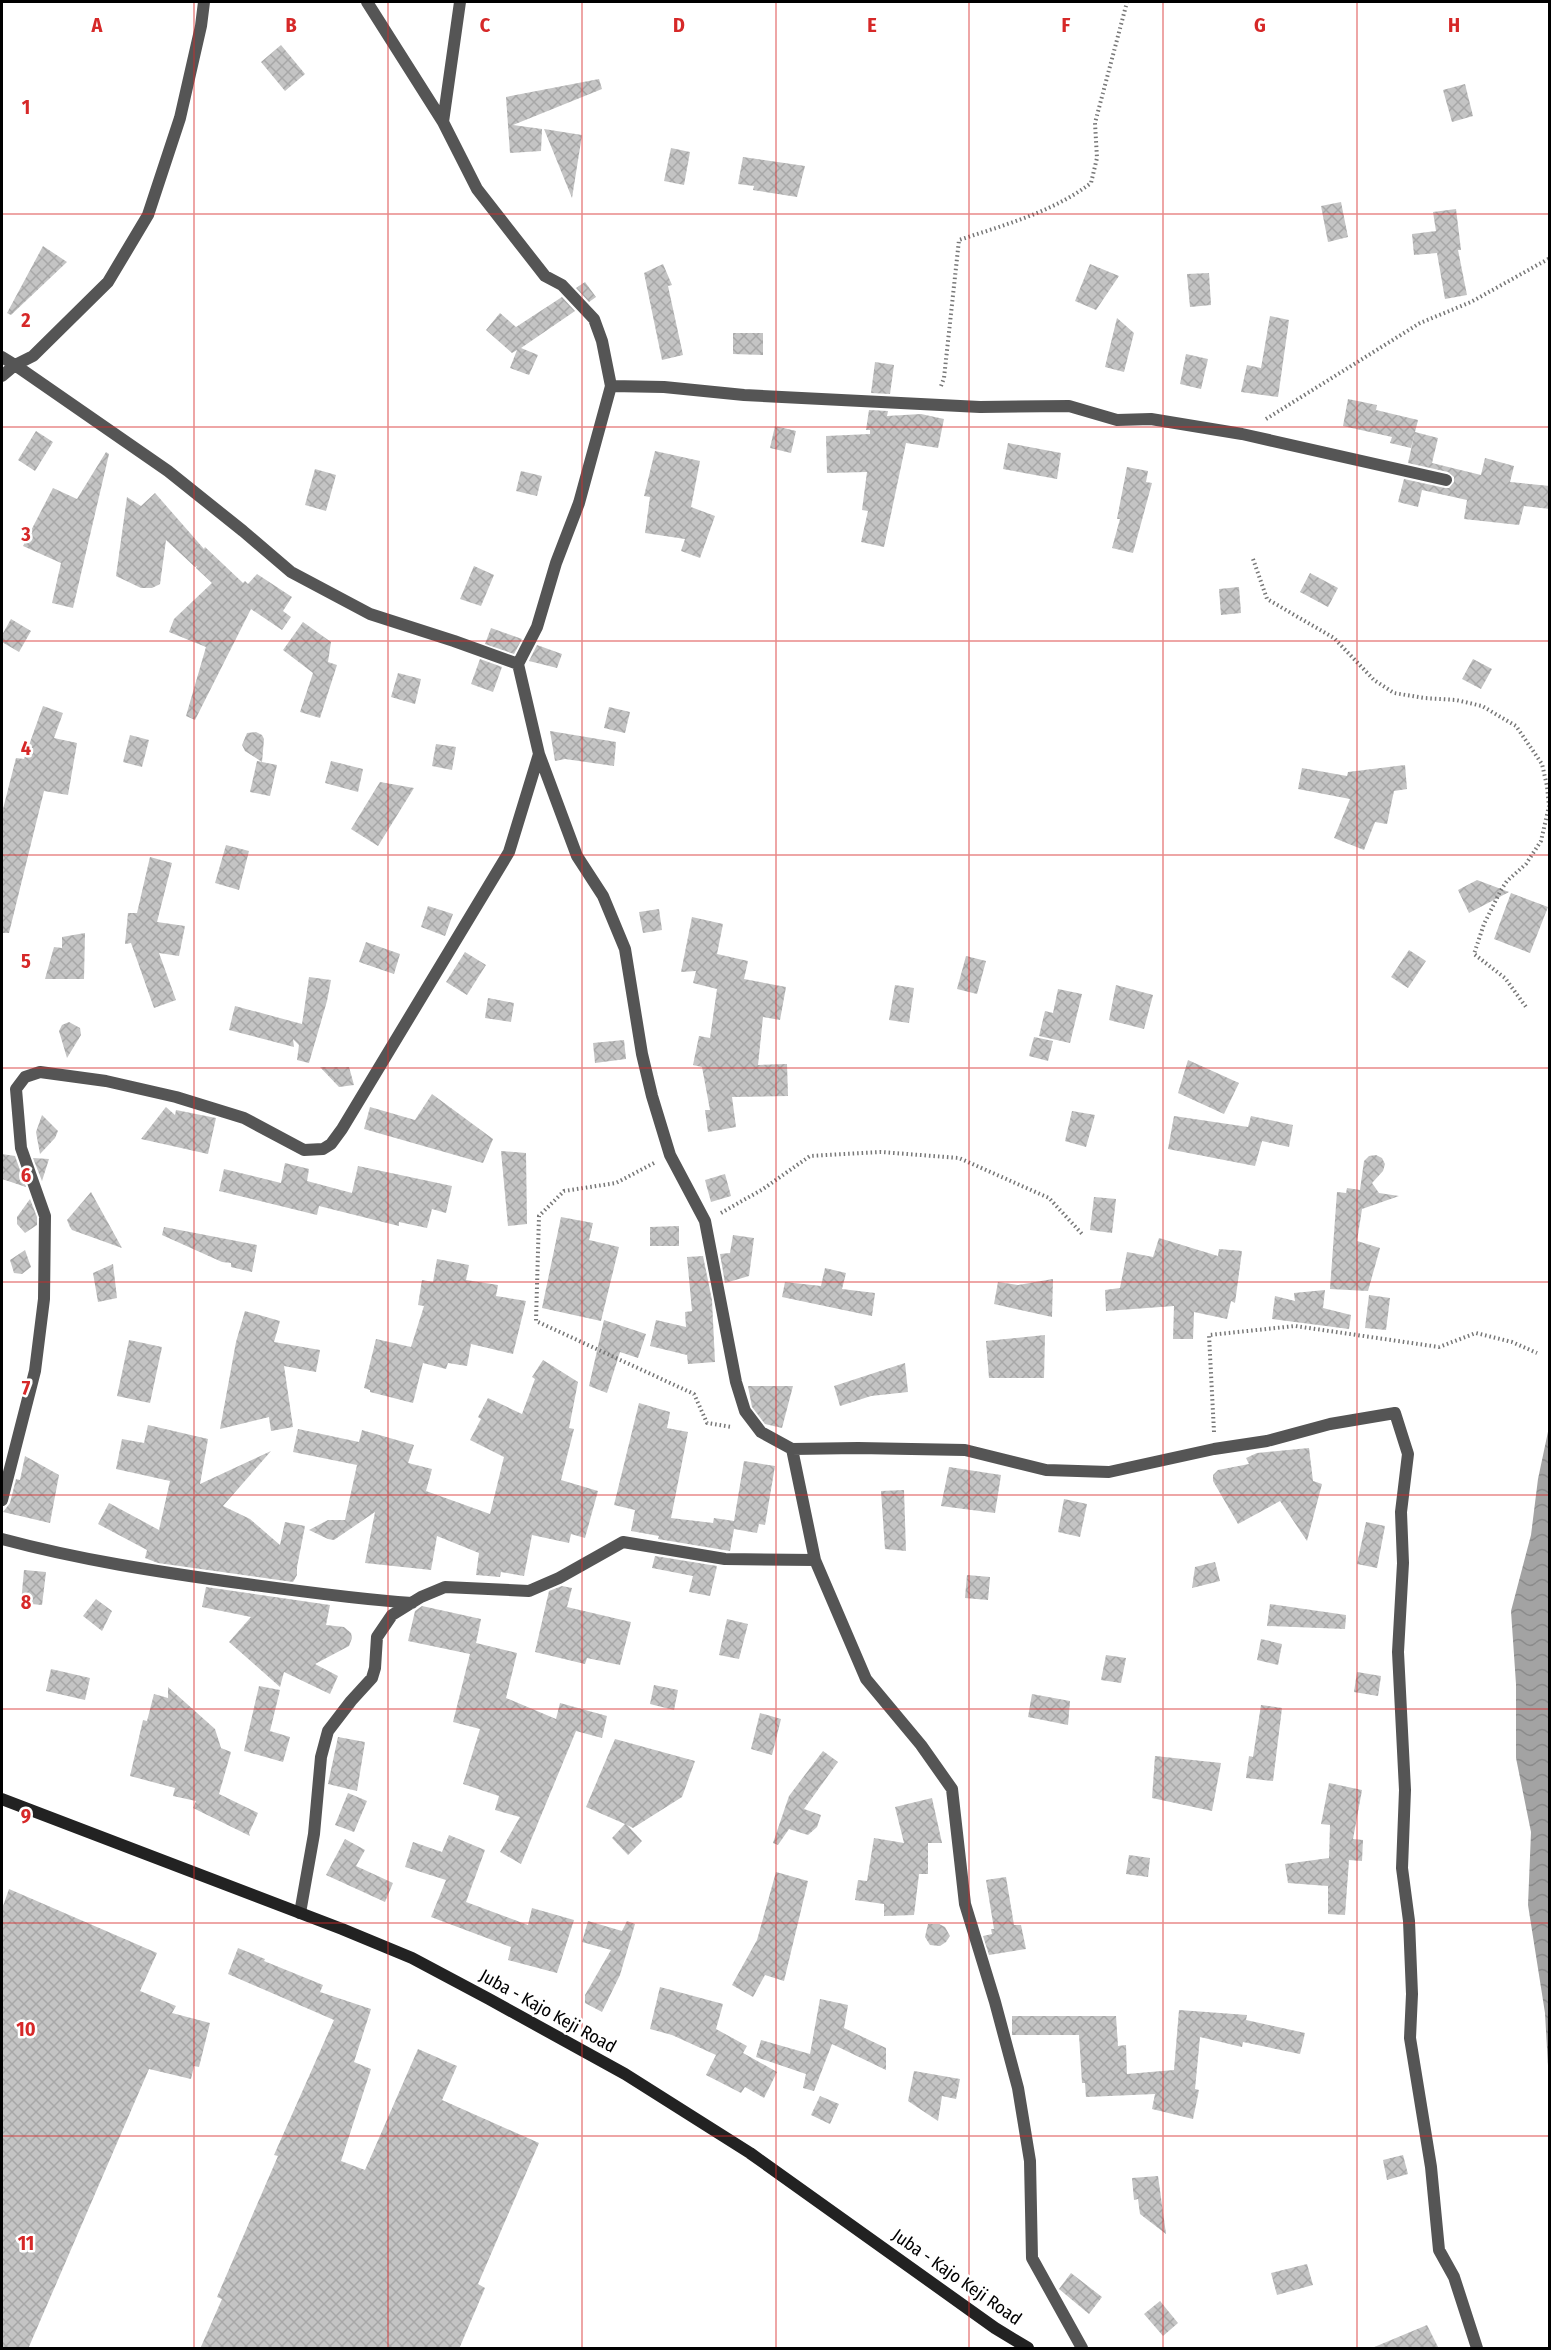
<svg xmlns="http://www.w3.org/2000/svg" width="1551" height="2350" font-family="'Fira Sans Condensed',sans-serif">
<defs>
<pattern id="water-waves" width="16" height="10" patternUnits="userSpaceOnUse" patternTransform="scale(1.5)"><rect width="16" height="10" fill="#a3a3a3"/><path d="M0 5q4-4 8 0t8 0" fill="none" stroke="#8b8b8b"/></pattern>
<pattern id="building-cross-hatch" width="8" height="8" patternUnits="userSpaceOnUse" patternTransform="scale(1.5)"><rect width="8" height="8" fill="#c4c4c4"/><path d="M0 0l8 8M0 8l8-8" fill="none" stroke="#a7a7a7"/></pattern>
</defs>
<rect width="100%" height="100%" fill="#fff"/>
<path fill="url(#water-waves)" d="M1549,1427H1550L1549,2083L1545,2013L1528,1905L1531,1832L1516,1758V1684L1511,1611L1531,1535L1538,1479Z"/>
<path fill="url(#building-cross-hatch)" d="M281,45L305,74L285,91L261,62Z
M599,79L602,89L513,125L542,129L541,151L510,153L506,97Z
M1465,84L1473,116L1452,122L1443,90Z
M544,129L582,135L572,198Z
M671,148L690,152L684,185L664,181Z
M743,157L805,166L797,197L753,190L754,186L738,184Z
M1341,202L1348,237L1328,242L1321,206Z
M1456,209L1461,250H1458L1467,295L1445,299L1437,253L1414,255L1412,234L1436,231L1433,212Z
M43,246L67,262L11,315L7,313Z
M663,264L672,285L668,286L683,355L662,360L644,273Z
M1090,264L1119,276L1096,310L1075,301Z
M1209,273L1211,305L1190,307L1187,274Z
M585,282L596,297L589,302L576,288Z
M562,297L575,311L521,348L538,355L529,375L510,368L517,350L512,353L486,330L500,313L516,327Z
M1270,316L1289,320L1278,397L1241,392L1247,365L1261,368Z
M1117,318L1134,333L1124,372L1105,367Z
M733,333H763V355L733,354Z
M1186,354L1208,359L1201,389L1180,384Z
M875,362L894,365L890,394L871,393Z
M1348,399L1377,405L1376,410L1418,420L1411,448L1390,443L1392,437L1343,426Z
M869,410L888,411L887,416L921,414L944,419L938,448L906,443L884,547L861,542L868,511L862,510L867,472L827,473L826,436L870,434V430H866Z
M775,426L796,431L791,453L770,448Z
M36,431L53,442L35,471L18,460Z
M1415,432L1438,438L1432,463L1481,475L1485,458L1514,466L1510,482L1550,486V509L1524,506L1519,525L1464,519L1467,500L1422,490L1418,507L1398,502L1404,479L1445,488H1449L1454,482V477L1448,472L1408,463Z
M1008,443L1061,453L1057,479L1003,469Z
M655,451L700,461L691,507L715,516L700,558L681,551L685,539L645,533L650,497L644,496Z
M106,452L109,454L73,608L52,603L61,563L23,546L53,488L77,499Z
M1127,467L1148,471L1146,482L1152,483L1133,553L1112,548L1120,519H1117Z
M315,469L336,475L326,511L305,505Z
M521,471L542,476L537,496L516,491Z
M155,493L204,549L205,547L243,583L245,581L248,584L257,574L292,597L283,611L291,617L282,630L251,609L195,720L186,716L206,647L169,632L174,619L212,583L196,568L197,566L195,567L166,540L160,584L152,588H141L116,576L127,497L141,506Z
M474,566L494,575L481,606L460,599Z
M1310,573L1338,588L1328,607L1300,592Z
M1239,587L1241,613L1221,615L1219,589Z
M11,619L31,631L19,652L2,642V635Z
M303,622L331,642L328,662L337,665L320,718L300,712L313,673L283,650Z
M491,628L522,639L514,654L485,644Z
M537,645L562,654L557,668L529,661Z
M480,659L502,667L493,692L471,684Z
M1473,659L1492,669L1481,689L1462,679Z
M398,673L421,679L415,704L391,697Z
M43,706L63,713L54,738L77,743L68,795L44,791L9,933H2V813L16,758L24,759Z
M609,707L630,712L625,733L604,728Z
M550,731L616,742L614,766L565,759L555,761Z
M256,732L262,735L264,739L262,762L245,751L242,745L247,733Z
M130,735L149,740L142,767L123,762Z
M436,744L456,747L452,770L432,766Z
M257,761L277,765L270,796L250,792Z
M331,761L363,769L358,792L325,783Z
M1405,765L1407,789L1394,791L1387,824L1375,822L1364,850L1334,838L1350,799L1298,789L1302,768L1347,776L1348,772Z
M380,782L414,788L378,846L351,829Z
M226,845L249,851L239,890L215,883Z
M150,857L172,863L157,922L185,926L179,956L159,953L176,1000L154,1008L131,943L125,944L128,913H137Z
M1477,880L1509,892L1469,913L1458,890Z
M1511,893L1548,907L1530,953L1494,939Z
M428,906L453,914L445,936L421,927Z
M659,909L662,930L643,933L639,912Z
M692,917L723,924L717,954L748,961L744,979L786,987L780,1020L763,1017L758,1065L787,1064L788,1096L732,1097L736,1127L708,1132L705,1110H710L702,1067L693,1065L699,1036L710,1038L717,989L693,983L696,971L681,972Z
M85,933L84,979H45L54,947L62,948V937Z
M366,942L400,954L394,974L359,962Z
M1409,950L1426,961L1408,988L1391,977Z
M465,952L486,965L467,995L446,982Z
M966,956L986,961L977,994L957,989Z
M309,977L331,980L327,1001L309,1063L297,1060L299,1045L293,1039L294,1047L229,1030L235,1006L302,1024Z
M895,985L914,988L909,1023L889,1020Z
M1116,985L1153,995L1144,1029L1109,1020Z
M1058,989L1082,994L1070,1043L1039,1036L1045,1011L1053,1013Z
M488,998L514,1003L511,1022L485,1018Z
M69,1022L80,1028L81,1035L67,1058L59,1031L62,1025Z
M1034,1037L1053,1041L1048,1061L1029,1056Z
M624,1040L626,1059L595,1063L593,1043Z
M1188,1060L1239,1083L1224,1114L1178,1093Z
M320,1067H349L354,1085L339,1087Z
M432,1094L493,1139L483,1163L364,1129L370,1107L415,1120Z
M166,1107L175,1115L176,1110L216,1118L208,1154L141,1139Z
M1072,1111L1095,1115L1086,1147L1065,1141Z
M42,1115L58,1131L55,1138L40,1154L36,1132Z
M1174,1116L1248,1127L1251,1116L1293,1125L1289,1147L1262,1141L1255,1166L1168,1149Z
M501,1151L526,1153L527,1224L508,1226Z
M2,1154L15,1156L26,1187L2,1179Z
M1376,1155L1382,1158L1385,1164L1383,1171L1372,1183L1379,1193L1399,1196L1362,1209L1357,1241L1380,1248L1368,1291L1330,1289L1337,1192L1346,1193L1347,1188L1360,1190L1364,1161L1369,1156Z
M33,1158L49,1159L42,1181Z
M285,1163L309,1169L307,1181L352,1193L358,1166L452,1186L446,1213L432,1209L427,1228L399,1222V1226L319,1206L317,1215L219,1191L224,1169L281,1183Z
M725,1174L731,1196L711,1202L705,1180Z
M91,1192L122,1248L72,1230L70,1227L67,1220Z
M1094,1197L1116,1199L1112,1233L1090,1230Z
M30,1199L37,1217V1225L25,1233L17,1224V1217Z
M561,1217L593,1223L589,1240L619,1247L601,1321L542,1308Z
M679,1226V1246H650V1227Z
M164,1227L257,1245L252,1272L231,1267V1263L222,1262L162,1235Z
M733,1235L754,1238L749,1276L725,1283L720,1254L730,1253Z
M1159,1238L1218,1256L1219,1249L1242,1251L1235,1303L1231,1301L1227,1319L1194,1312L1193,1339H1173L1174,1306L1106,1311L1105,1290L1120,1288L1127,1252L1153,1257Z
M25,1250L31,1267L22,1274L14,1273L10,1260Z
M703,1256L712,1300L715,1362L688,1364L687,1355L650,1346L656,1320L686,1327L685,1312L692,1311L687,1257Z
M437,1259L469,1265L466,1280L498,1285L496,1296L526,1301L513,1354L471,1344L467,1366L448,1363L446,1369L423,1363L413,1403L370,1392V1390L364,1388L376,1339L411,1347L424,1306L418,1305L422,1280L433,1282Z
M113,1264L117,1298L98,1302L93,1273Z
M825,1268L846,1273L842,1289L875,1293L872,1316L782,1297L785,1282L821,1286Z
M1053,1279L1052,1317L994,1304L998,1282L1018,1285Z
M1325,1290L1323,1308L1351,1315L1349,1329L1272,1319L1275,1296L1295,1301L1294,1293Z
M1369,1295L1390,1298L1386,1330L1365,1328Z
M245,1311L280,1321L274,1342L320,1350L316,1372L284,1366L293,1427L271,1431L269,1417L220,1429L236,1342Z
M604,1320L646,1334L638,1358L620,1352L607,1393L589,1386Z
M1045,1335L1044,1378H989L986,1341Z
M129,1340L162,1347L150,1403L117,1396Z
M543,1360L578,1382L569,1428L574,1429L561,1480L598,1491L585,1538L571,1534L569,1543L532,1535L524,1576L501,1572L500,1577L476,1575L479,1553L437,1536L431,1570L365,1563L375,1512L334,1540L328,1539L309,1530L328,1520H345L357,1465L293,1452L298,1429L359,1442L362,1430L414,1445L408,1463L432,1469L426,1491L490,1514L504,1457L470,1440L481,1419L478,1417L488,1398L522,1414L535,1379L532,1377Z
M905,1363L908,1392L871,1396L840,1406L834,1386Z
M748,1386H793L782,1428L765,1424L752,1407Z
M639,1403L670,1412L667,1428L688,1432L671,1518L713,1523L714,1518L734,1521L744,1461L775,1466L765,1525L759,1524L757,1533L734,1529L730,1551L658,1539L659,1536L631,1531L635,1510L614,1505Z
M148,1425L208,1439L200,1484L271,1451L223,1506L250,1519L280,1545L285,1522L305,1526L297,1567V1575L293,1582L158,1563L145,1558L147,1550L98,1524L109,1503L159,1530L170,1481L116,1469L122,1439L144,1443Z
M1309,1448L1313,1481L1322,1484L1307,1541L1280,1501L1238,1524L1213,1481V1475L1218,1470L1249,1464L1246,1458L1257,1453Z
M25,1456L59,1475L50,1523L3,1512L10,1503L16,1479L20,1480Z
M949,1467L1001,1475L995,1513L941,1506Z
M904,1490L906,1551L885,1549L881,1491Z
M1064,1499L1087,1504L1080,1537L1058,1532Z
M1366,1522L1385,1526L1377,1568L1357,1564Z
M655,1556L717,1566L710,1596L689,1592L693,1576L652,1568Z
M1215,1562L1220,1581L1192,1588L1195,1567Z
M24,1570L46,1572L42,1605L21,1603Z
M967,1575L990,1577L988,1600L965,1598Z
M562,1586L572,1588L567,1607L631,1622L620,1665L587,1658L585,1664L535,1652L549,1591Z
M206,1587L330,1605L326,1625L344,1627L351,1633L352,1638L349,1646L315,1664L338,1676L330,1694L284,1672L280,1687L229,1642L251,1617L202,1607Z
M96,1599L112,1611L102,1631L83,1616Z
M1270,1604L1346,1615L1345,1629L1267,1626Z
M422,1606L481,1619L476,1643L517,1653L506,1698L556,1719L560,1703L607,1716L602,1738L576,1731L521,1864L500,1852L520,1817L495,1810L499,1796L463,1784L480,1729L453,1722L470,1654L408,1641L415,1611Z
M727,1619L748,1624L739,1659L719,1655Z
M1261,1639L1282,1644L1278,1665L1257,1660Z
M1106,1655L1126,1658L1121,1683L1101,1680Z
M51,1669L90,1678L85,1700L46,1691Z
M1357,1672L1381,1676L1378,1696L1354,1692Z
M654,1685L678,1690L674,1710L650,1704Z
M259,1686L280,1690L270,1731L290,1737L283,1762L244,1751Z
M168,1687L215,1729L221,1748L231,1752L219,1794L258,1813L249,1833L250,1836L193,1808L196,1801L173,1796L175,1788L130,1776L143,1720L147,1721L154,1694L168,1698Z
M1032,1694L1070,1701L1068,1725L1028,1717Z
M1261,1705L1282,1708L1273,1781L1246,1778L1249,1756L1253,1757Z
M760,1713L781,1719L772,1755L751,1749Z
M338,1737L365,1742L357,1791L328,1784Z
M615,1739L695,1761L682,1797L633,1828L627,1825L642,1841L628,1855L612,1838L625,1824L586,1807Z
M823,1751L838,1762L804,1809L821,1815L817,1827L808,1835L789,1829L778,1845L773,1843L789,1796Z
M1155,1756L1221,1763L1212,1811L1152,1798Z
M1329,1783L1362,1790L1353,1839L1363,1840L1362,1861L1349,1860L1345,1915L1328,1914V1886L1288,1883L1285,1864L1329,1858L1330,1825L1321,1824Z
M348,1793L367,1801L354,1832L335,1825Z
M932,1798L942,1843H928V1874H919L914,1915L884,1916V1904L855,1900L858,1880L867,1881L874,1838L904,1843L895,1807Z
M449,1835L485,1850L466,1902L528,1925L532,1908L574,1920L557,1973L508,1960L511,1947L431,1917L446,1880L405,1867L413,1842L442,1852Z
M345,1839L365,1850L356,1866L393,1883L385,1902L326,1875Z
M1129,1855L1150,1858L1148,1877L1126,1874Z
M776,1872L808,1881L784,1981L765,1975L753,1997L732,1985L757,1940Z
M1006,1877L1014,1925H1021L1026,1949L989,1955L983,1936L992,1934L991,1929H994L986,1880Z
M9,1889L157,1953L140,1991L176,2006L172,2013L210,2023L199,2067L194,2066L191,2079L149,2069L28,2349H2V1909Z
M588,1921L622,1931L627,1921L635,1924L620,1975L602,2012L585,2003V1995L611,1950L582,1942Z
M928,1924H939L945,1927L950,1936L946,1942L940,1946L930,1945L925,1937Z
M238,1948L265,1959L264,1961L323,1985L320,1992L371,2009L354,2062L371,2069L341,2161L365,2170L418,2049L457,2066L442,2100L539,2143L478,2284L485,2288L459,2349H200L222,2299L217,2297L278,2156L274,2155L334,2020L228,1974Z
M660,1987L723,2004L716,2029L747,2046L743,2053L777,2072L764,2098L745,2087L741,2093L706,2075L716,2055L672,2035L650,2029Z
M820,1999L848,2005L844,2028L886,2048V2070L832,2044L814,2091L803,2088L806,2074L756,2057L761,2040L810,2054Z
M1179,2010L1247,2015L1246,2020L1305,2033L1300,2054L1243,2042L1242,2047L1200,2037L1195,2089L1199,2090L1193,2119L1152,2109L1155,2094L1086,2097L1085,2083H1082L1079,2035H1012V2016H1116L1118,2046L1126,2045L1127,2074L1174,2070Z
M914,2071L960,2079L956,2099L942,2096L938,2121L908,2101Z
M820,2096L839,2104L830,2124L811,2115Z
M1403,2155L1408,2174L1387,2180L1383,2160Z
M1158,2176L1166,2234L1140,2214L1138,2199L1134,2200L1132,2178Z
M1307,2264L1313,2285L1277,2295L1271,2273Z
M1071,2273L1102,2297L1089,2314L1059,2289Z
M1160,2301L1178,2323L1163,2336L1144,2314Z
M1427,2325L1439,2349H1372V2348Z"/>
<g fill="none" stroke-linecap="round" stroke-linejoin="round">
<path stroke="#777" stroke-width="4" stroke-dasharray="1.5 3" stroke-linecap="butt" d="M941,386L944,378L959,240C1004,225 1053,212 1091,183L1097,158L1095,123L1127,2
M1266,419L1420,323L1471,302L1550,258
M1253,559L1267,599L1334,638L1374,680L1394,693L1424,698L1456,700L1482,706L1516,726L1542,764L1547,786L1549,806L1541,841L1526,864L1507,881L1501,890L1484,924L1474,954L1505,978L1526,1007
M654,1163L616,1183L564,1191L539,1216L536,1321L694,1394L707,1423L732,1427
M721,1213L763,1189L810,1156L881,1152L959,1158L1049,1198L1083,1235
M1214,1432L1209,1335L1295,1326L1439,1347L1476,1333L1512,1342L1537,1353"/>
<path stroke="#555" stroke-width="12" d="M204,2L201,26L180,118L148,215L108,282L33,356L15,365L168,471L243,531L291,572L370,614L454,641L518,664
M367,2L443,122L477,189L545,276L562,285L594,319L602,341L611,386L579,503L556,563L537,627L518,664L539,754L577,856L603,896L625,949L642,1054L652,1096L670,1155L705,1221L736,1382L745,1411L761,1432L792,1449L815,1560L866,1679L921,1745L952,1789L965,1904L995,2002L1018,2088L1030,2161L1032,2258L1082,2348
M443,122L460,2
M2,357L15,365L2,376
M611,386L664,387L744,395L980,407L1069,406L1117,420L1151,419L1242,434L1446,480
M792,1449L858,1448L965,1450L1046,1470L1109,1472L1214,1449L1267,1441L1330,1424L1395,1413L1408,1454L1401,1512L1403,1563L1398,1652L1405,1790L1402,1868L1409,1921L1412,1994L1410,2038L1431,2167L1439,2250L1454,2277L1477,2348
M2,1500L35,1371L44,1299L45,1216L21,1148L16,1089L25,1077L40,1072L106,1081L176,1097L244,1118L304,1150L323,1149L331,1144L342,1129L509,852L539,754
M2,1539C80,1560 159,1572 239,1583C297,1591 354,1599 412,1603
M300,1913L314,1834L321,1757L328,1731L351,1701L372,1678L375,1668L377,1637L392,1615L421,1597L445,1587L529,1591L559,1578L623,1542L725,1559L815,1560"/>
<path stroke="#222" stroke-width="12" d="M2,1799L342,1929L412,1958L489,1999L625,2074L750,2153L995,2328L1028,2348"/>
</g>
<path fill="none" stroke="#d62828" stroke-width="1.5" stroke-opacity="0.55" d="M194,2V2348M388,2V2348M582,2V2348M776,2V2348M969,2V2348M1163,2V2348M1357,2V2348M2,214H1550M2,427H1550M2,641H1550M2,855H1550M2,1068H1550M2,1282H1550M2,1495H1550M2,1709H1550M2,1923H1550M2,2136H1550"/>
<g text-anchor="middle" stroke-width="5" stroke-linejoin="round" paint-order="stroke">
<g font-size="18" fill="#000" stroke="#fff">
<text transform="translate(548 2011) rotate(29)" y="6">Juba - Kajo Keji Road</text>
<text transform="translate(957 2277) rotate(35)" y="6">Juba - Kajo Keji Road</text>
</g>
</g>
<g font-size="20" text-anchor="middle" font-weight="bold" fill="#d62828" stroke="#fff" stroke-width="5" stroke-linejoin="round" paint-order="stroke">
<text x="97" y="32">A</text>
<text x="291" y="32">B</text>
<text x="485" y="32">C</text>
<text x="679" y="32">D</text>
<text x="872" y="32">E</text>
<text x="1066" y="32">F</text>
<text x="1260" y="32">G</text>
<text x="1454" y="32">H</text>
<text x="26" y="114">1</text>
<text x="26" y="327">2</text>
<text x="26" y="541">3</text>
<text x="26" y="755">4</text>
<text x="26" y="968">5</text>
<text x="26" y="1182">6</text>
<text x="26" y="1395">7</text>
<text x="26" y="1609">8</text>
<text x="26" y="1823">9</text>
<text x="26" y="2036">10</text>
<text x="26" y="2250">11</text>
</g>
<rect width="1551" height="2350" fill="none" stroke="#000000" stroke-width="6"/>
</svg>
